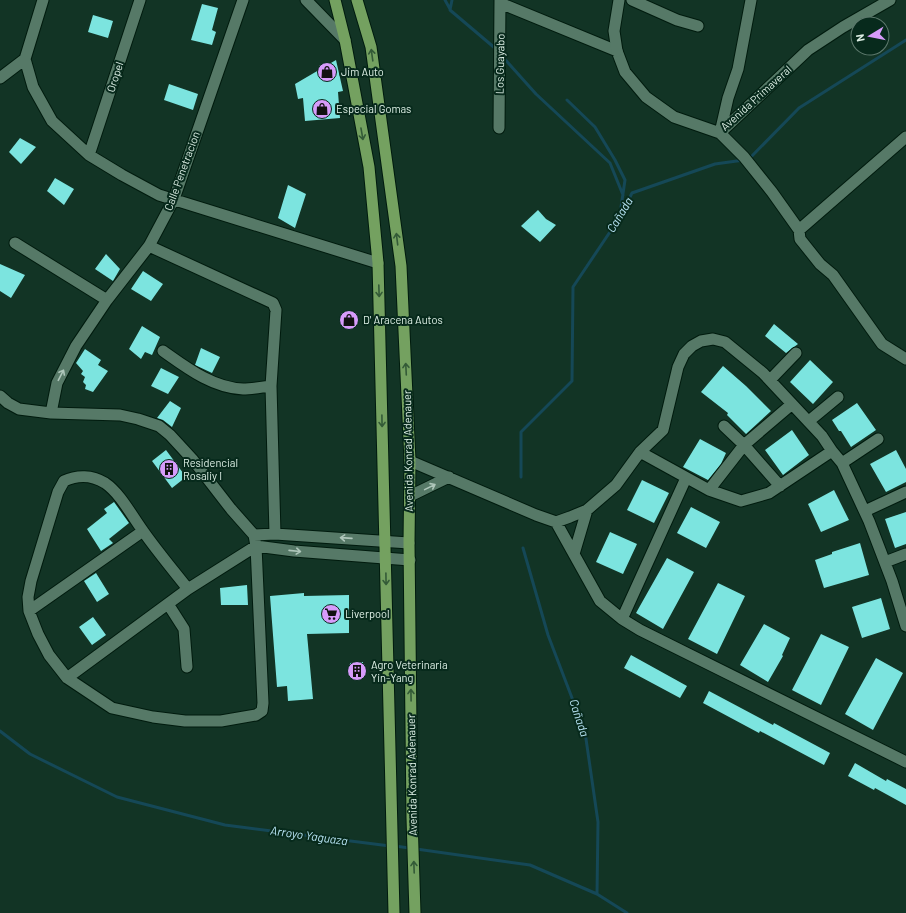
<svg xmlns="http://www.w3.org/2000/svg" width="906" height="913" font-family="Barlow,sans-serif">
<rect width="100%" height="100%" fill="#123425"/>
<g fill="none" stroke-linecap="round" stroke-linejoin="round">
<path stroke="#154857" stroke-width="3" d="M445,0L450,9
M452,0L450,10L496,49
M502,56L536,94L610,163L623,195
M567,100L595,127L615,160L625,180L620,214
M749,159L799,108L906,40
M521,477V432L572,381L573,287L620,217L632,193L715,164L744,160
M523,548L548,635L585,732L598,822L597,894
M0,731L30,754L117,797L225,825L390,846
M395,846L530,865L597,894L627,913"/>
</g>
<path fill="#7ce4df" d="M202,4L218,8L212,30L216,32L212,45L191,40Z
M93,15L113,21L108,38L88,32Z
M336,60L343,91L338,92L340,118L305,121L303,98L298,99L295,84Z
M169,84L198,94L193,110L164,100Z
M20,138L36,147L21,164L9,152Z
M55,178L74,189L64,205L47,191Z
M288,185L306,194L295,228L278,218Z
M538,210L546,219L556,225L540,242L521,226Z
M106,254L120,269L113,281L95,269Z
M0,264L25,275L11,298L0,291Z
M143,271L163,284L151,301L131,289Z
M774,324L798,344L786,353L765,336Z
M142,326L160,337L152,355L145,352L141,359L129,349Z
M201,348L220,357L212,373L195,365Z
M85,349L101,360L98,365L108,371L93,392L85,389L86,385L83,382L85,377L81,374L83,371L76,363Z
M810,360L833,382L813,404L790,382Z
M723,366L746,386L771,411L746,434L727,415L728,413L701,392Z
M161,368L179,377L168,394L151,386Z
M170,401L181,408L172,427L163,420L157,418Z
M857,403L876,430L851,447L841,431H839L832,420Z
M792,430L809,455L783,475L765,450Z
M700,439L726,453L721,464L708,480L683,467Z
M166,450L186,477L172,488L152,461Z
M896,450L906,469V482L886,492L870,464Z
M642,480L669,493L654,523L627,510Z
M834,490L849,520L821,532L808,504Z
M114,502L129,523L109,539L113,543L101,551L87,529L107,513L104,509Z
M691,507L720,522L706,548L677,533Z
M906,512V544L895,548L885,519Z
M610,532L637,544L623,574L596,562Z
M860,543L869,575L824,588L815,560L832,554V552Z
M667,558L694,572L663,629L636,613Z
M96,573L109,594L97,602L84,581Z
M718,583L745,596L717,654L688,639Z
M247,585L248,605H221L220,588Z
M304,593V596L349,595V633L307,634L313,699L288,701L287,686L277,687L270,596Z
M881,598L890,629L862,638L852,607Z
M93,617L106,635L92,645L79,627Z
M764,624L790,638L782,655L783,656L768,682L740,665Z
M821,634L849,647L821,705L792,690Z
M631,655L687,686L680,698L624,668Z
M876,658L903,673L873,730L845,714Z
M363,662V679H351L350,663Z
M709,691L773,725L774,723L830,753L824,765L760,731L759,733L703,703Z
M855,763L886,781L887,779L906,789V805L875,788L874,790L848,776Z"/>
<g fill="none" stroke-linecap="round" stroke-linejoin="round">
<g stroke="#001b0e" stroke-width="13">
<path id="minor" d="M306,0L345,40
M632,0L677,20L698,26
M751,0L738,69L728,98L720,133L744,157L772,192L799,230
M500,3L617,51L625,72L646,97L674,117L720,133L808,50L843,27L890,0
M25,59L33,87L52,121L89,155L122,175L159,195L378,263
M25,59L43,0
M0,78L25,59
M499,128L500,0
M906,137L799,230L800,239L820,264L833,275L882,344L906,359
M89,155L140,0
M15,243L107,300
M149,246L273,303L276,310L271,386L275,534
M163,351C187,368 213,388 243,389C252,389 262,387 271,386
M770,380L796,353
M0,396L8,403L19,409L51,413L120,415L138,419L159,426L170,435L193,460L231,509L254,535L256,546L263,703L262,711L256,715L221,721H185L153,717L112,708L67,678L49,655L38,634L29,611L28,597L31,581L58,492L64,481C77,475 92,475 105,483C120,493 132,516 143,531C157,551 173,570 188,589
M51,413L57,383L76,346L107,300L149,246L174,199L243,0
M809,421L838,397
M724,426L744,445L780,486
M640,452L709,490L741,501L769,493L832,451
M410,461L536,515L556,522L570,517L587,510L616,485L640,452L663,430L678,367L684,354L692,346L701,341L713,339L725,342L763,373L822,436L832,451L842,463L869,521L892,581L906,626
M842,463L878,439
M709,490L744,445L792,404
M410,496L449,477
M865,511L906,492
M556,522L600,601L622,619L640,630L906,762
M254,535L275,534L409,543
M574,554L587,510
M885,562L906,554
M168,604L184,629L187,667
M29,611L143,531
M622,619L686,478
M67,678L188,589L256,546L294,551L410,560"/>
</g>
<g stroke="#001b0e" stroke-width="13">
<path id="tertiary" d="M617,51L614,31L619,0"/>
</g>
<g stroke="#001b0e" stroke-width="13">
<path id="primary" d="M335,0L345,40L369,167L378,263L394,913
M357,0L371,47L401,266L410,461L409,543L412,818L415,913"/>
</g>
<use href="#minor" stroke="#567967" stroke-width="11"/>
<use href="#tertiary" stroke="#567967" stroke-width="11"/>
<use href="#primary" stroke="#74a160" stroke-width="11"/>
</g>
<defs><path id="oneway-shaft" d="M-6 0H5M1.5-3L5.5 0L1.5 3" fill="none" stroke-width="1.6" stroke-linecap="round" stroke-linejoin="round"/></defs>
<g stroke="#335a37">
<use href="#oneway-shaft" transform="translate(372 55) rotate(-98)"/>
<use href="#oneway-shaft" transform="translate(362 134) rotate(80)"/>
<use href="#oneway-shaft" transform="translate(397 239) rotate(-97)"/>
<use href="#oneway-shaft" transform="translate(379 291) rotate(88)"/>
<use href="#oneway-shaft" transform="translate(406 369) rotate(-93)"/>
<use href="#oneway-shaft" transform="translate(382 421) rotate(89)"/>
<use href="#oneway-shaft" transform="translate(386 579) rotate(89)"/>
<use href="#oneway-shaft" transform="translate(411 695) rotate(-91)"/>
<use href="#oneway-shaft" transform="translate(414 867) rotate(-92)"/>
</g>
<g stroke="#aec6ba">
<use href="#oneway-shaft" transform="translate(61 375) rotate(-63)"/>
<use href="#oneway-shaft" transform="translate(430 487) rotate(-26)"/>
<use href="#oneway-shaft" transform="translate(346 538) rotate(-176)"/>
<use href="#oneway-shaft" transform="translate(295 551) rotate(6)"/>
</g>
<defs>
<g id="shop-disc" transform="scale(1)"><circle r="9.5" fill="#d69bfa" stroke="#072a1c"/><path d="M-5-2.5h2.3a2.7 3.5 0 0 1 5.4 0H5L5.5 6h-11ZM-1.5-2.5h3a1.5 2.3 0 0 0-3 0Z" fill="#111"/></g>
<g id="building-disc" transform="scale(1)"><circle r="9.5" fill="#d69bfa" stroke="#072a1c"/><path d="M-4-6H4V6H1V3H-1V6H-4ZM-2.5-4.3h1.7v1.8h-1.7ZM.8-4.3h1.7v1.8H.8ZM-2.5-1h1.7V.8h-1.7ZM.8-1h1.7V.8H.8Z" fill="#111"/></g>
<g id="supermarket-disc" transform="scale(1)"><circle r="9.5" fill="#d69bfa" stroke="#072a1c"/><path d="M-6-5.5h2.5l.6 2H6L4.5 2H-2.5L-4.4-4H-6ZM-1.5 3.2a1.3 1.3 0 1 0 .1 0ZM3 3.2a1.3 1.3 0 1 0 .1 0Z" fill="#111"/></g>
</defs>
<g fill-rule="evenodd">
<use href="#shop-disc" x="327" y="72"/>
<use href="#shop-disc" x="322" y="109"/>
<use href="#shop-disc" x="349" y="320"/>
<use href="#building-disc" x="169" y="469"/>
<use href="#supermarket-disc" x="331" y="614"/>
<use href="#building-disc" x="357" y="671"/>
</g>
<g text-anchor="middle" stroke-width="4" stroke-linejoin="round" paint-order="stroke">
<g font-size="11" fill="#def0e6" stroke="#072a1c">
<text transform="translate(500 64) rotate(-89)" y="4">Los Guayabo</text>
<text transform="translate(115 77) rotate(-72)" y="4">Oropel</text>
<text transform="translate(756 98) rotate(-42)" y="4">Avenida Primaveral</text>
<text transform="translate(182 171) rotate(-70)" y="4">Calle Penetracion</text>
<text transform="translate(408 451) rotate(-91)" y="4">Avenida Konrad Adenauer</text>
<text transform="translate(412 775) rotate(-91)" y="4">Avenida Konrad Adenauer</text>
</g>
<g font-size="11" fill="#def0e6" stroke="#072a1c" text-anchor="start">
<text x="341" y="76">Jim Auto</text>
<text x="336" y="113">Especial Gomas</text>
<text x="363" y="324">D' Aracena Autos</text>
<text x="183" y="467">Residencial<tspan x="183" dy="13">Rosaliy I</tspan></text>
<text x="345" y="618">Liverpool</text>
<text x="371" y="669">Agro Veterinaria<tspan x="371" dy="13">Yin-Yang</tspan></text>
</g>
<g font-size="12" font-style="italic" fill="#b8e4f4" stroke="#072a1c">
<text transform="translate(620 215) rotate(-59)" y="4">Cañada</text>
<text transform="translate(579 718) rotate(72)" y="4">Cañada</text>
<text transform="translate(309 836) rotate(8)" y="4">Arroyo Yaguaza</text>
</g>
</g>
<g transform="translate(870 36) rotate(260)"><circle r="19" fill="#072a1c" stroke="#5d796d"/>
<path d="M0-3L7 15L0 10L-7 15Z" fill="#d69bfa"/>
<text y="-6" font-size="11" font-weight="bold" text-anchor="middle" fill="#def0e6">N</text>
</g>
</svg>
